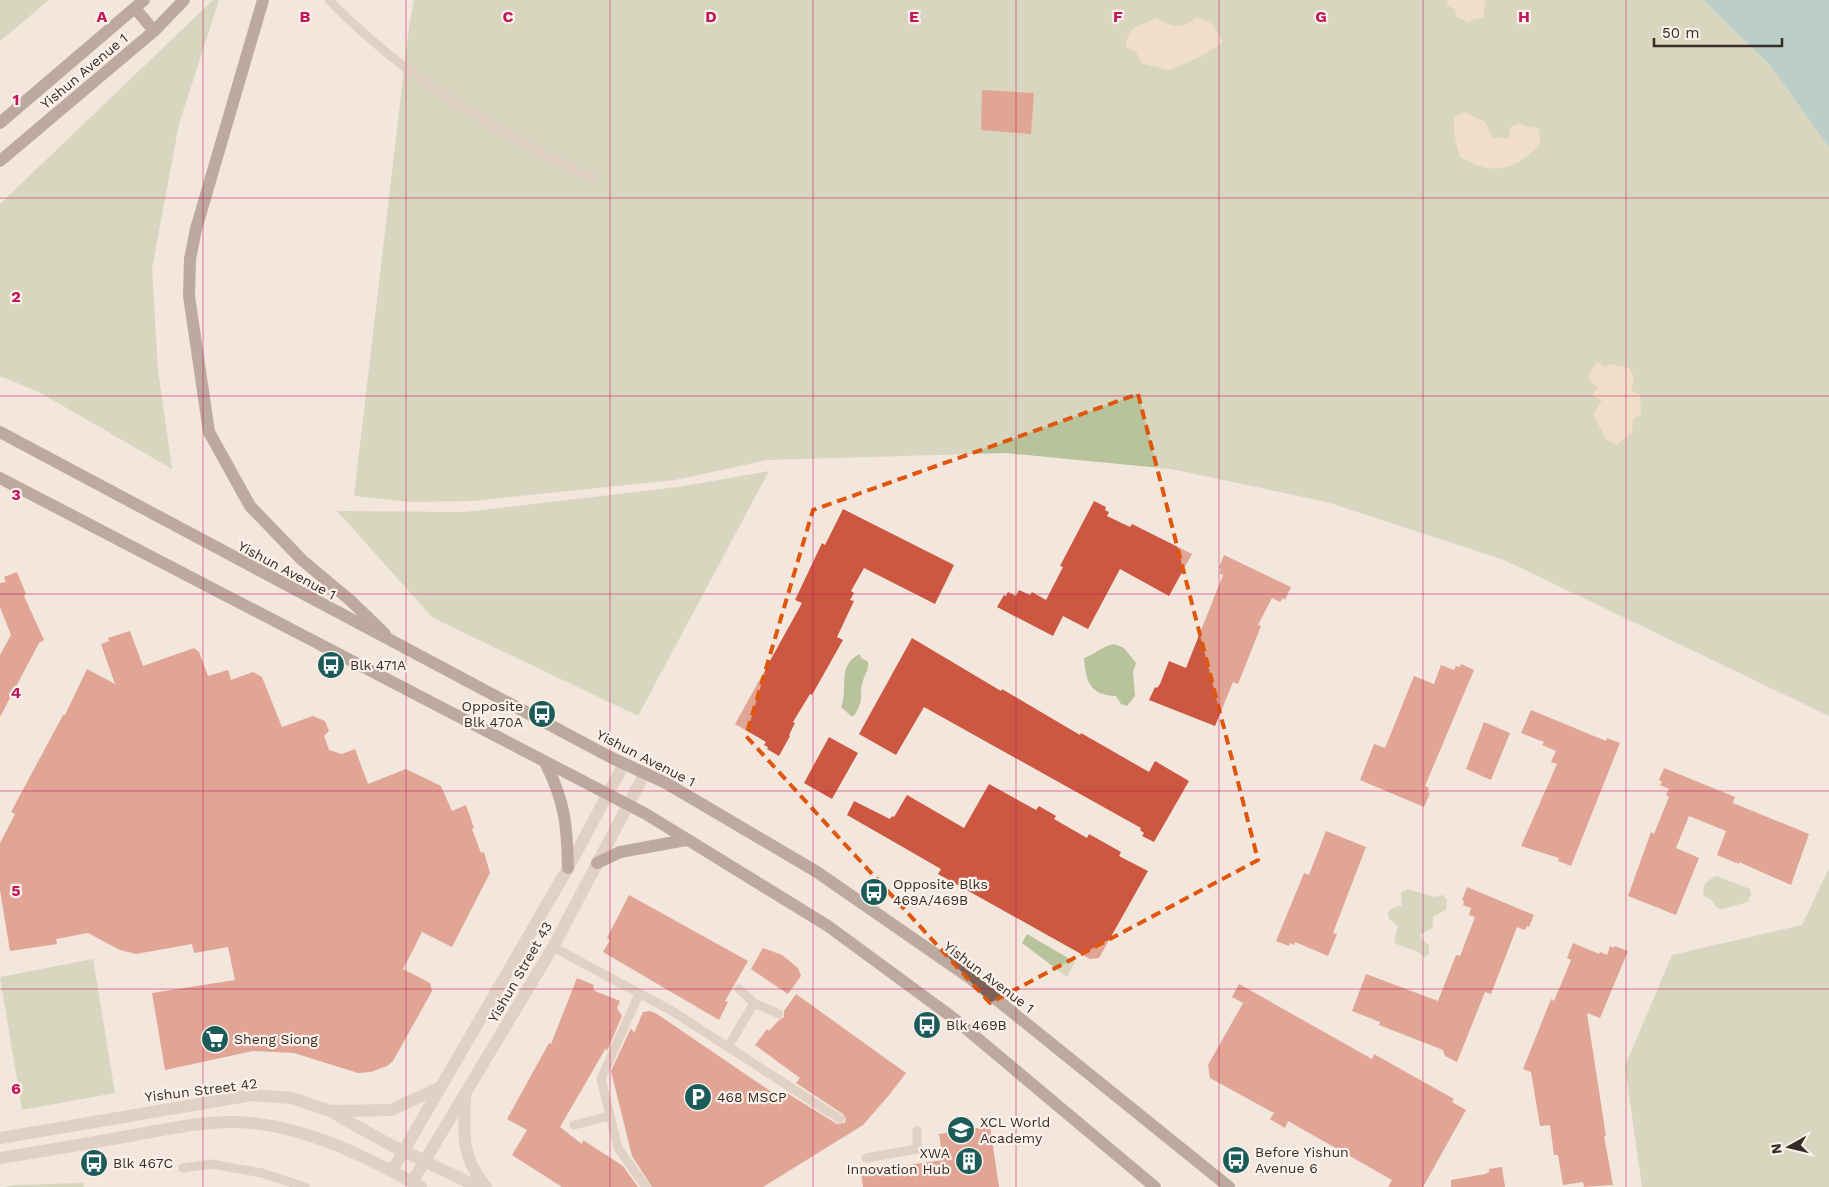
<svg xmlns="http://www.w3.org/2000/svg" width="1829" height="1187" font-family="'Work Sans',sans-serif">
<rect width="100%" height="100%" fill="#f3e6dc"/>
<path fill="#b9c39b" d="M0,0H49L0,41Z
M213,0H219L179,124L152,269L158,370L172,469L39,392L0,376V204Z
M414,0H1703L1768,63L1829,147V716L1504,560L1327,502L1171,469L1006,453L767,460L675,480L472,501L411,502L354,496L409,27Z
M769,471L638,716L433,618L337,511L465,512L678,487Z
M1114,644L1124,648L1136,663L1133,672L1135,696L1127,706L1121,704L1116,696C1089,695 1086,681 1084,658C1096,654 1102,646 1114,644Z
M860,654L861,658L868,662C869,671 865,673 863,681C858,696 866,697 854,716H851L841,707C849,688 836,665 860,654Z
M1829,868V1187H1642L1625,1066L1672,955L1802,925Z
M1717,876L1750,889L1751,894L1748,902L1722,909L1717,908L1710,899L1704,896C1701,885 1707,880 1717,876Z
M1408,889L1434,897L1443,895L1447,900L1446,910L1433,917C1433,935 1431,926 1420,935L1422,940L1429,945V954L1425,957L1418,952L1394,943L1398,926L1389,919L1388,913L1391,909L1402,905L1401,893Z
M1027,934L1075,962L1067,977L1022,943Z
M93,959L115,1093L22,1110L0,977Z
M83,1183L84,1187H4L14,1185Z"/>
<path fill="#f0d6b1" d="M1447,0H1485L1484,17L1472,20L1470,23L1456,17L1455,9L1448,6Z
M1197,17L1212,24L1223,42L1200,57L1169,70L1141,63L1136,52L1126,47C1128,24 1138,28 1155,18C1174,27 1181,30 1197,17Z
M1465,112L1485,122L1492,137L1508,139L1511,127L1520,123L1528,127L1539,128L1540,144C1526,160 1505,173 1482,167C1475,165 1467,160 1460,157L1454,133V117Z
M1597,362L1606,367L1608,364L1630,368L1634,379L1631,390L1640,395L1641,414L1633,419L1632,433L1616,445L1606,439L1593,414L1602,400L1592,396L1598,386L1590,382L1589,375Z"/>
<path fill="#79b2b0" d="M1703,0H1829V147L1768,63Z"/>
<path fill="#cc5841" d="M982,90L1034,93L1031,134L981,130Z
M1094,501L1106,507L1105,510L1109,512L1107,516L1130,527L1132,524L1192,554L1169,596L1120,569L1088,629L1063,616L1053,636L997,607L1004,595L1006,596L1008,592L1016,596L1019,590L1030,595L1032,592L1046,600L1063,567L1060,566Z
M843,509L954,565L935,604L864,568L851,591L854,593L850,600L854,601L837,637L843,640L812,695L810,694L793,722L795,723L789,735L790,736L779,756L767,749L768,747L764,745L766,742L735,724L802,603L795,600L822,543L825,545Z
M1224,555L1291,587L1285,600L1283,598L1280,602L1272,598L1258,625L1261,626L1238,684L1233,682L1215,726L1149,700L1155,687L1157,688L1160,684L1169,661L1186,668L1223,575L1219,573L1221,569L1219,568Z
M17,572L26,594L24,596L44,640L39,643L0,717V655L11,635L0,607V583L6,582L4,577Z
M130,631L143,666L194,648L199,652L208,676L228,670L231,680L253,672L262,677L282,727L313,716L325,721L329,731L324,736L329,750L342,754L355,749L368,784L406,769L441,786L452,811L466,805L474,828L472,829L481,853L484,852L490,873L452,947L422,932L413,950L403,969L430,983L432,991L393,1061L387,1066L371,1072L358,1073L294,1053L253,1051L165,1070L152,993L235,980L228,947L194,953L192,944L136,954L120,950L88,933L56,939L57,944L10,951L0,890V843L15,814L11,812L63,715H65L87,669L115,684L101,644L109,641L108,638Z
M912,638L1001,691L1002,689L1080,735L1081,733L1149,772L1155,761L1189,781L1154,842L1142,836L1144,833L1140,830L1141,828L924,707L896,755L859,734Z
M1461,664L1474,670L1425,786L1429,788L1427,792L1430,793L1424,807L1360,780L1374,744L1385,748L1414,676L1434,684L1441,665L1454,670L1456,666L1460,667Z
M1531,710L1606,741L1607,738L1620,743L1571,866L1558,861L1559,858L1521,846L1557,764L1551,762L1556,751L1542,745L1544,742L1521,733Z
M1484,722L1510,733L1491,780L1466,769Z
M829,737L858,753L832,799L804,783Z
M1664,768L1735,797L1733,803L1809,834L1791,885L1739,862V864L1717,855L1726,831L1689,816L1676,848L1699,858L1676,915L1628,896L1651,832L1654,834L1669,797L1666,795L1669,789L1660,785L1662,782L1659,780Z
M989,784L1036,810L1039,806L1056,816L1054,819L1087,838L1089,834L1121,852L1119,856L1148,871L1099,958L1090,959L938,874L941,869L847,815L854,801L890,819L892,816L894,817L907,795L964,828Z
M1326,831L1366,847L1333,933L1337,934L1328,956L1295,942L1294,945L1290,943L1289,946L1276,941L1304,873L1309,875Z
M1467,887L1534,915L1529,927L1527,926L1525,930L1517,927L1491,994L1485,992L1457,1062L1445,1056L1443,1050L1379,1025L1380,1022L1352,1011L1366,974L1438,1001L1456,955L1460,956L1475,917L1469,915L1471,908L1463,905L1464,901L1462,900Z
M629,895L748,961L725,1001L728,1002L719,1020L603,952L610,940L607,938Z
M1573,943L1599,954L1600,952L1607,955L1610,946L1614,948L1615,946L1628,951L1600,1018L1587,1013L1606,1136H1604L1613,1185L1584,1187L1583,1182L1563,1185L1558,1155H1554L1550,1125L1540,1126L1531,1072L1523,1069L1551,999L1554,1001L1571,960L1567,958Z
M763,948L782,955L798,968L801,976L788,994L751,969Z
M577,978L594,985L593,988L595,991L620,1001L617,1008L622,1016L607,1051L606,1048L560,1127L582,1144L583,1140L623,1166L638,1187H562L512,1155L527,1130L507,1119L549,1043L551,1044Z
M1239,984L1372,1059L1374,1054L1454,1099L1452,1102L1466,1110L1423,1187H1388L1392,1180L1288,1121L1285,1128L1270,1119L1274,1113L1210,1078L1208,1065L1243,1003L1232,997Z
M796,994L906,1073L890,1094L863,1125L763,1187H652L632,1156L611,1071L631,1028L634,1033L643,1012L650,1011L657,1014L782,1099L787,1093L837,1124L845,1123L846,1119L843,1114L796,1083L800,1078L755,1045L767,1029L769,1031L779,1020L784,1017V1011Z
M990,1126L999,1187H863L861,1172L943,1160L939,1134Z
M1502,1167L1505,1187H1451V1180L1485,1174L1489,1172V1169Z"/>
<g fill="none" stroke-linecap="round" stroke-linejoin="round">
<path stroke="#ccb5a7" stroke-width="9" d="M329,0C403,77 496,133 593,178
M553,947L672,1011L840,1119
M739,989L754,1003
M639,994L601,1079L618,1148L646,1187
M728,1047L754,1003L779,1014
M574,1125L610,1116
M866,1158L917,1149V1131
M183,1168L211,1164L262,1173L305,1187"/>
<path stroke="#ccb5a7" stroke-width="12" d="M465,1096C464,1134 460,1156 486,1187
M330,1111L391,1110L441,1087
M0,1138L252,1095L292,1098L330,1111L385,1142L478,1187
M0,1158C45,1151 90,1143 135,1135C169,1129 202,1121 237,1122C302,1124 365,1156 421,1187
M392,1171L568,868L624,764
M412,1182L553,947L645,773"/>
<path stroke="#7b6158" stroke-width="12" d="M263,0L196,229L190,259L189,296L209,432L250,506L302,560L351,601L385,634
M135,8L154,31
M0,123L144,0
M0,161L154,31L184,0
M0,432L610,757L666,783L817,872L970,978L1229,1187
M0,478L646,814L828,926L952,1017L1155,1187
M545,762C565,802 567,824 568,868
M597,863L620,852L686,840"/>
</g>
<path d="M0 0H1829V1187H0ZM1138,394L1258,860L990,1003L746,736L813,510Z" fill="#f3e6dc" fill-opacity=".55" fill-rule="evenodd"/>
<path fill="none" stroke="#df570d" stroke-width="4" stroke-dasharray="10 6" stroke-linejoin="round" d="M1138,394L1258,860L990,1003L746,736L813,510Z"/>
<path fill="none" stroke="#c2185b" stroke-width="1" stroke-opacity="0.55" d="M203,0V1187M406,0V1187M610,0V1187M813,0V1187M1016,0V1187M1219,0V1187M1423,0V1187M1626,0V1187M0,198H1829M0,396H1829M0,594H1829M0,791H1829M0,989H1829"/>
<defs>
<g id="bus-disc" transform="scale(1.4375)"><circle r="9.5" fill="#1b5c5b" stroke="#fbf1e8"/><path d="M-5-6H5V4H4V6H2V4H-2V6H-4V4H-5ZM-3.5-4V0h7V-4ZM-3.5 1.2v1.5H-2V1.2ZM2 1.2v1.5H3.5V1.2Z" fill="#fff"/></g>
<g id="supermarket-disc" transform="scale(1.4375)"><circle r="9.5" fill="#1b5c5b" stroke="#fbf1e8"/><path d="M-6-5.5h2.5l.6 2H6L4.5 2H-2.5L-4.4-4H-6ZM-1.5 3.2a1.3 1.3 0 1 0 .1 0ZM3 3.2a1.3 1.3 0 1 0 .1 0Z" fill="#fff"/></g>
<g id="parking-disc" transform="scale(1.4375)"><circle r="9.5" fill="#1b5c5b" stroke="#fbf1e8"/><path d="M-3.5-5.5H1a3.5 3.5 0 0 1 0 7H-1V5.5H-3.5ZM-1-3.4V-.6H.8a1.4 1.4 0 0 0 0-2.8Z" fill="#fff"/></g>
<g id="school-disc" transform="scale(1.4375)"><circle r="9.5" fill="#1b5c5b" stroke="#fbf1e8"/><path d="M0-5L7-2L0 1L-7-2ZM-4 1L0 2.5L4 1V4Q0 6-4 4Z" fill="#fff"/></g>
<g id="building-disc" transform="scale(1.4375)"><circle r="9.5" fill="#1b5c5b" stroke="#fbf1e8"/><path d="M-4-6H4V6H1V3H-1V6H-4ZM-2.5-4.3h1.7v1.8h-1.7ZM.8-4.3h1.7v1.8H.8ZM-2.5-1h1.7V.8h-1.7ZM.8-1h1.7V.8H.8Z" fill="#fff"/></g>
</defs>
<g fill-rule="evenodd">
<use href="#bus-disc" x="331" y="665"/>
<use href="#bus-disc" x="542" y="714"/>
<use href="#bus-disc" x="874" y="892"/>
<use href="#bus-disc" x="927" y="1025"/>
<use href="#supermarket-disc" x="215" y="1039"/>
<use href="#parking-disc" x="698" y="1097"/>
<use href="#school-disc" x="961" y="1130"/>
<use href="#bus-disc" x="1236" y="1160"/>
<use href="#building-disc" x="969" y="1161"/>
<use href="#bus-disc" x="94" y="1163"/>
</g>
<g text-anchor="middle" stroke-width="4.5" stroke-linejoin="round" paint-order="stroke">
<g font-size="14" fill="#382c28" stroke="#fbf1e8">
<text transform="translate(84 71) rotate(-40)" y="5">Yishun Avenue 1</text>
<text transform="translate(287 570) rotate(28)" y="5">Yishun Avenue 1</text>
<text transform="translate(646 758) rotate(27)" y="5">Yishun Avenue 1</text>
<text transform="translate(520 972) rotate(-60)" y="5">Yishun Street 43</text>
<text transform="translate(989 977) rotate(37)" y="5">Yishun Avenue 1</text>
<text transform="translate(201 1090) rotate(-7)" y="5">Yishun Street 42</text>
</g>
<g font-size="14" fill="#382c28" stroke="#fbf1e8" text-anchor="start">
<text x="350" y="670">Blk 471A</text>
<text x="523" y="711" text-anchor="end">Opposite<tspan x="523" dy="16">Blk 470A</tspan></text>
<text x="893" y="889">Opposite Blks<tspan x="893" dy="16">469A/469B</tspan></text>
<text x="946" y="1030">Blk 469B</text>
<text x="234" y="1044">Sheng Siong</text>
<text x="717" y="1102">468 MSCP</text>
<text x="980" y="1127">XCL World<tspan x="980" dy="16">Academy</tspan></text>
<text x="1255" y="1157">Before Yishun<tspan x="1255" dy="16">Avenue 6</tspan></text>
<text x="950" y="1158" text-anchor="end">XWA<tspan x="950" dy="16">Innovation Hub</tspan></text>
<text x="113" y="1168">Blk 467C</text>
</g>
</g>
<g font-size="16" text-anchor="middle" font-weight="bold" fill="#c2185b" stroke="#fbf1e8" stroke-width="4.5" stroke-linejoin="round" paint-order="stroke">
<text x="102" y="22">A</text>
<text x="305" y="22">B</text>
<text x="508" y="22">C</text>
<text x="711" y="22">D</text>
<text x="914" y="22">E</text>
<text x="1118" y="22">F</text>
<text x="1321" y="22">G</text>
<text x="1524" y="22">H</text>
<text x="16" y="105">1</text>
<text x="16" y="302">2</text>
<text x="16" y="500">3</text>
<text x="16" y="698">4</text>
<text x="16" y="896">5</text>
<text x="16" y="1094">6</text>
</g>
<g transform="translate(1789 1147) rotate(262)" stroke="#fbf1e8" stroke-width="4" paint-order="stroke">
<path d="M0-4L9 19L0 12L-9 19Z" fill="#382c28"/>
<text y="-8" font-size="14" font-weight="bold" text-anchor="middle" fill="#382c28">N</text>
</g>
<path d="M1654 38v8h128v-8" fill="none" stroke="#382c28" stroke-width="2.5"/>
<text x="1662" y="38" font-size="15" fill="#382c28" stroke="#fbf1e8" stroke-width="4" paint-order="stroke">50 m</text>
</svg>
